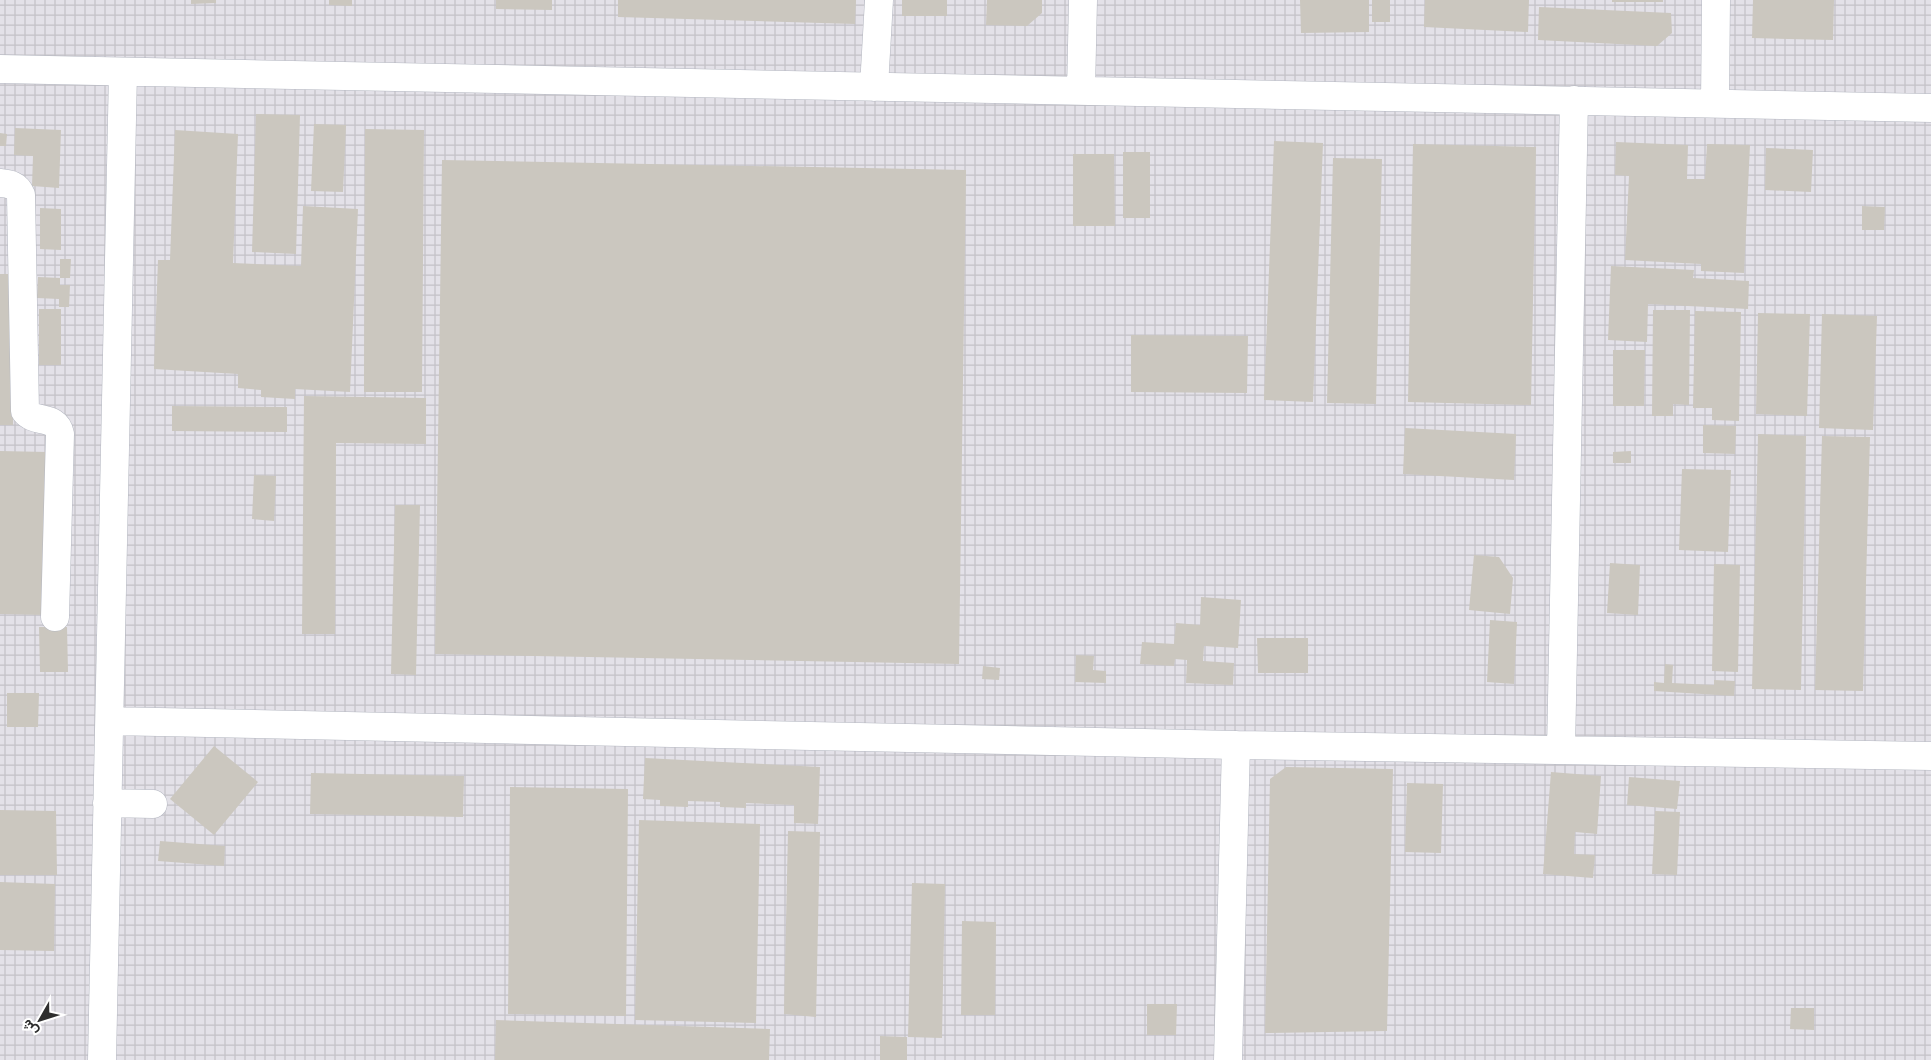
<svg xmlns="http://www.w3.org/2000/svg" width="1931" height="1060" font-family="'Fira Sans Condensed',Vazirmatn,sans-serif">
<defs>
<pattern id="industrial-grid" width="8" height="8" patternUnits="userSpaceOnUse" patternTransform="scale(1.25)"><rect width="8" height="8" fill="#e3e1e8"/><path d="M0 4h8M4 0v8" fill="none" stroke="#c3c1c7"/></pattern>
</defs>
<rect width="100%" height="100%" fill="#efe9e1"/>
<path fill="url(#industrial-grid)" d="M0,0H1931V1060H0Z"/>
<path fill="#cbc7bf" d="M191,0H216V3L191,4Z
M329,0H352V6L329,5Z
M496,0H552V10L496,9Z
M618,0H856L855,24L618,17Z
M902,0H947V16H902Z
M987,0H1042V13L1027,26L986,25Z
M1300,0H1369V32L1301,33Z
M1372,0H1390V22H1372Z
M1425,0H1529L1528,32L1424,27Z
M1612,0H1663V2H1612Z
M1753,0H1834L1833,40L1752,38Z
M1539,7L1671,13L1672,33L1657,46L1538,40Z
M256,114L300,115L296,254L252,252Z
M314,124L346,125L343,192L311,191Z
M15,128L61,130L59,188L32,186L33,156L14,155Z
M365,129L424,130L422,392H364Z
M175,130L238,134L233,263L301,266L303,206L358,209L350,392L295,389V399L261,397V390L238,388V374L154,369L158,260H170Z
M0,133L7,134L6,146H0Z
M1274,141L1323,143L1313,402L1264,400Z
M1616,142L1688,145L1687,179H1705L1707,144L1750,145L1744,273L1701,271V264L1625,260L1629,176L1615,175Z
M1413,144L1536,147L1531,405L1408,402Z
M1766,148L1813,150L1811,192L1765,190Z
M1123,152H1150V218H1123Z
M1073,154H1114L1115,226H1073Z
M1333,158L1382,159L1376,404L1327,403Z
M442,160L966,170L959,664L435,654Z
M1862,206L1885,207L1884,230H1862Z
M40,208L61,209V250L40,249Z
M60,259H71L70,278H60V285H70L69,307H59V299L37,298L38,277L60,278Z
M1611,266L1694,270L1693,278L1749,281L1748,309L1648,304L1647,342L1608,340Z
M0,274H15L13,425H0Z
M39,309H61V365H39Z
M1653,310H1690L1689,405L1673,404V416H1652Z
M1695,311L1741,312L1739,421L1712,420V408H1693Z
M1758,313L1810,314L1807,416L1756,414Z
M1822,314L1877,316L1873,430L1819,428Z
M1131,335L1248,336L1247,393L1131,392Z
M1613,350H1645L1644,406H1613Z
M304,396L426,398V444L336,443L335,634H302Z
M172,406L287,407V432L172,431Z
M1703,425L1736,426L1735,454L1703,453Z
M1405,428L1516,434L1514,480L1403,474Z
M1758,434L1806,436L1801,690L1752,689Z
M1822,436L1870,437L1863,691L1815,690Z
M0,451L47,452L46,615L0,614Z
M1631,451V463H1613V452Z
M1682,469L1731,470L1728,552L1679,550Z
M254,475L276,476L274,521L252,519Z
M395,505H420L416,675L391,674Z
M1474,555L1499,557L1513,578L1510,614L1469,610Z
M1610,563L1640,565L1638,615L1607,613Z
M1714,564L1740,565L1738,672L1712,671Z
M1201,597L1241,600L1238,648L1204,646L1203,661L1234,663L1233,685L1186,683L1187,660L1175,659L1174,666L1140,664L1142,642L1174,644L1176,623L1200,625Z
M1490,620L1517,622L1514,684L1487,682Z
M39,627H67L68,672H40Z
M1257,638H1308V673H1258Z
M1076,655L1094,656L1093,670L1106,671V683L1075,682Z
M1665,664L1673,665L1672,683L1714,685V680L1735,681L1734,696L1654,691V682L1664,683Z
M983,666L1000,668L999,680L982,679Z
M7,693H39L38,727H7Z
M214,746L258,782L214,835L170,799Z
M645,758L820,767L818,824L794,823V805L746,803V808L720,807V802L688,801V807L660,806V800L643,799Z
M1286,767L1393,769L1387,1031L1265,1033L1270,779Z
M1551,772L1601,776L1597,834L1575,832L1574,854L1595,855L1593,878L1543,874Z
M311,773L464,776L463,817L310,814Z
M1629,777L1680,781L1677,809L1627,805Z
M1407,783L1443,784L1441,853L1405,852Z
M510,787L628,789L626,1016L508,1014Z
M0,810L56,811L57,875H0Z
M1655,811L1680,812L1677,875L1652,874Z
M639,820L760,824L756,1023L635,1020Z
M788,831L820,832L816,1017L784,1014Z
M160,841L225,846L224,866L158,861Z
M0,882L55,884L54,951L0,950Z
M912,883L945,884L942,1038L908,1037Z
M962,921L996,922L995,1015H961Z
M1147,1004H1177L1176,1035H1147Z
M1791,1008H1814V1030L1790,1029Z
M496,1020L770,1029L769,1060H495Z
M880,1036L907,1037V1060H880Z"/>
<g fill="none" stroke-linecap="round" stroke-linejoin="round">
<g stroke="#b4b7c1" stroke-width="29">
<path id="minor" d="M0,69L1931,108
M874,87L879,0
M1081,91L1083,0
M1715,103L1716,0
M0,183C10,184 17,185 21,195L25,411C35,424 56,414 60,434L55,617
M110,721L1236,745L1931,756
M1561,750L1574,100
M107,803L153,804
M102,1060L123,72
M1228,1060L1236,745"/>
</g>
<use href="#minor" stroke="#fff" stroke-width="28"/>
</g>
<g transform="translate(40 1020) rotate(231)" stroke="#ffffff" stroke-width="4" paint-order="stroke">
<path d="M0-4L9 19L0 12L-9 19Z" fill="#2e2e2e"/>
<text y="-8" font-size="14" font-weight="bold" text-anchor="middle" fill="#2e2e2e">ش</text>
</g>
</svg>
